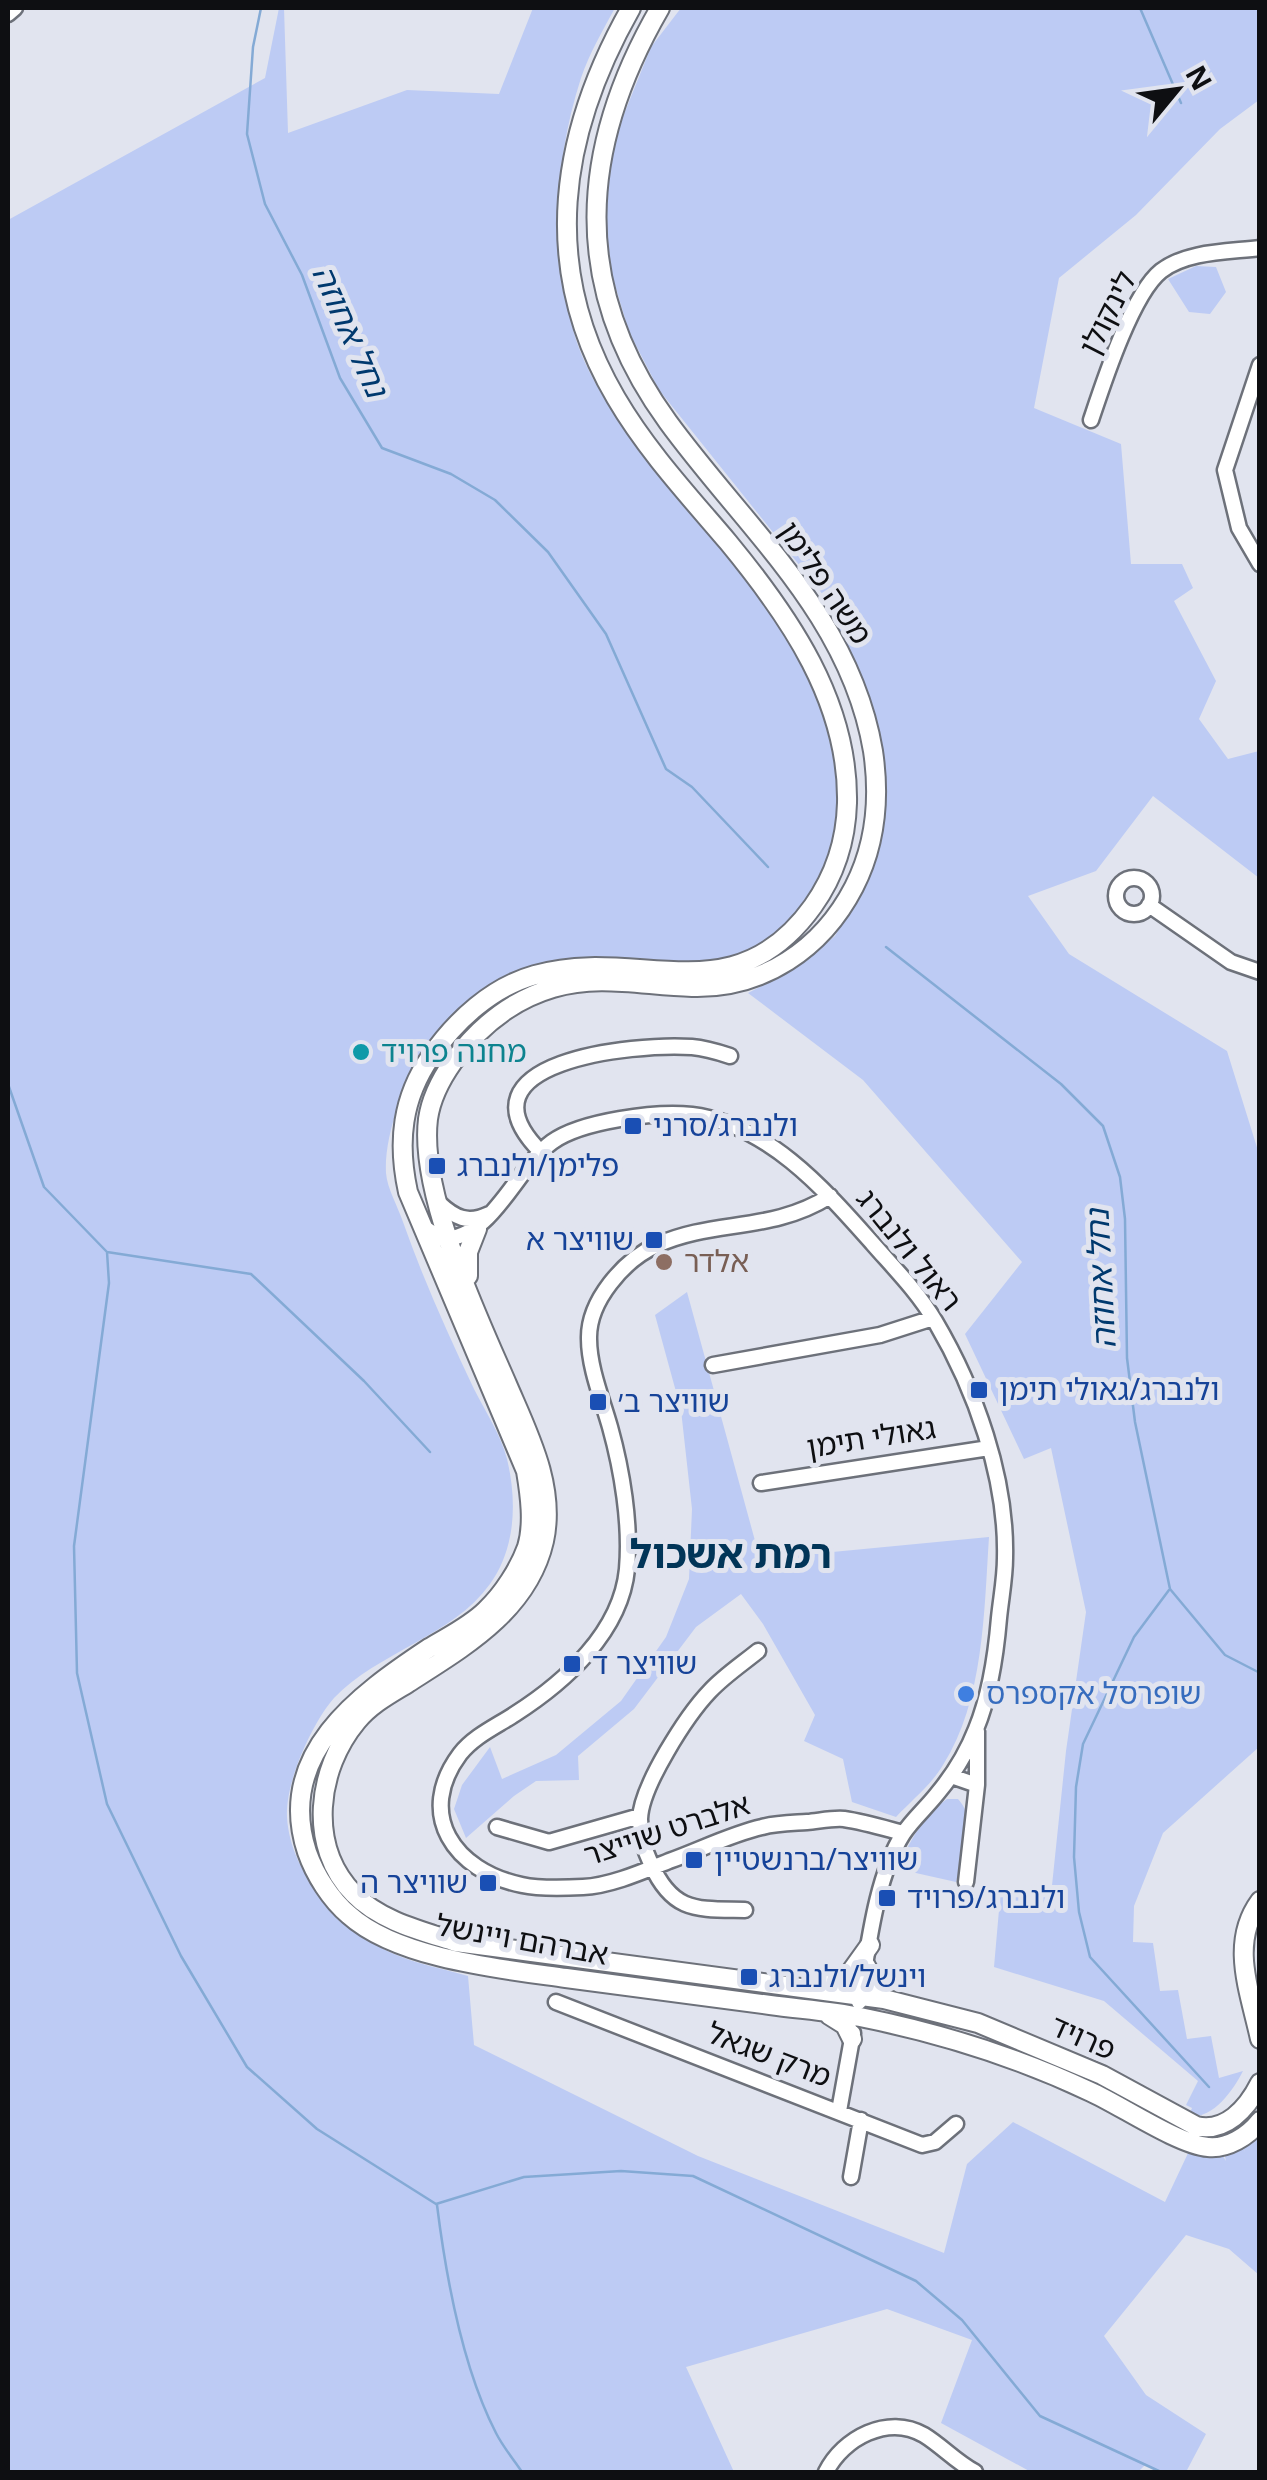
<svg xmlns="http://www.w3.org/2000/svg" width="1267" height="2480" font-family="'Noto Sans','Noto Sans Hebrew',sans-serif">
<rect width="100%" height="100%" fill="#e1e4ef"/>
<path fill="#bdcbf4" d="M279,8H284L288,133L407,90L499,94L533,8H615C603,30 589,54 581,78C554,161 551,249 574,333C586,375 612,411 638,445C711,541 805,625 831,747C841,795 841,829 820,873C747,1029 617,920 499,979C471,993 445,1026 426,1051C404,1081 384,1136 386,1173C387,1188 398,1207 403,1222C423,1279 448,1334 474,1389C485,1411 501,1435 507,1459C517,1500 516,1548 490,1584C453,1636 378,1652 334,1698C312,1723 285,1783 287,1817C290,1875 343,1931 394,1954C417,1964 444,1969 468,1976L474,2045L698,2156L944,2253L967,2164L1013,2122L1165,2202L1190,2149L1203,2150L1213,2157L1221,2153L1226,2161L1224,2152L1240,2143L1245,2152L1241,2143L1259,2130V2275L1229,2249L1186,2235L1104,2336L1146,2395L1206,2434L1186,2472H1158L1145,2465L1138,2472H1031L941,2423L972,2340L887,2309L686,2367L734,2472H8V220L265,78Z
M681,8H1259V100L1220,129L1136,215L1059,278L1034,408L1121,444L1131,564H1182L1193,588L1174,601L1216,681L1199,719L1228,759L1259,751V878L1153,796L1096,871L1028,896L1069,954L1227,1051L1259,1154V1747L1163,1833L1134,1906L1133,1942L1153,1943L1160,1991L1178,1990L1187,2039L1211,2036L1219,2078L1243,2071C1232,2092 1214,2118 1188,2117L1192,2108L1186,2105L1198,2081L1104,2001L994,1967L1001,1887L1051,1895L1066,1751L1086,1612L1051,1448L1024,1459L965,1334L1022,1262L863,1080L748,993L791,971L835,936L871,868L884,811V756L866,687L824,596L659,390L629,332L612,275L604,211L616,134L651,47Z
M1196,266L1216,267L1226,292L1210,314L1189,312L1168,279Z
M687,1292L760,1559L989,1537C984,1611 984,1701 943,1765C932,1784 911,1801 896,1817L852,1802L843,1759L804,1741L815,1715L763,1624L741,1594L696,1627L634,1709L578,1756L579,1780L536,1781L514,1796L466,1838L454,1809L462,1785L490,1747L502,1779L556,1755L621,1701L666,1637L689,1579L692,1509L681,1410L655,1315Z
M947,1799H958C979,1822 963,1856 956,1882L898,1869C909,1842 923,1816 947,1799Z"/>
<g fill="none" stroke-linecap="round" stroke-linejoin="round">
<path stroke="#84aad5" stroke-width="2.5" d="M261,8L253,47L247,134L265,204L302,275L340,378L382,448L451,474L495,500L548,552L606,634L666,769L692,787L768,867
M1140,8L1181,103
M886,947L1061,1084L1103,1126L1120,1177L1125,1219L1127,1358L1135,1422L1170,1589L1225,1655L1260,1673
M8,1084L44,1187L107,1252L109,1283L74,1546L77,1673L107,1804L181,1956L247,2067L317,2129L436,2204L524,2177L621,2171L693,2176L916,2281L962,2320L1040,2416L1161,2472
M107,1252L251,1274L364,1381L430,1452
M1169,1590L1134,1637L1083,1744L1076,1787L1074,1857L1079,1912L1090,1957L1209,2087
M437,2205C446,2277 463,2369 496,2433C503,2447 514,2460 522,2472"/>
<g stroke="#6d717a" stroke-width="19">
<path id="minor" d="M8,14L15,8
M1260,365L1225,470L1239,528L1260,564
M1091,420C1103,384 1132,294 1161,271C1187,251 1228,252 1260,248
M1116 896a18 18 0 1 1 36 0a18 18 0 1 1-36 0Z
M1149,905L1231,962L1260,972
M541,1152C450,1061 635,1043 692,1047C705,1048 718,1052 730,1056
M830,1196C771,1233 714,1219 657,1245C624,1260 588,1301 589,1339C589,1367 602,1399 610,1427C622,1470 631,1524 627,1569C621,1632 565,1682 515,1714C497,1726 474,1736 460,1754C415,1814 454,1871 522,1885C540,1889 564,1888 583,1887C610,1886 644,1871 669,1861C700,1850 731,1834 762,1827C776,1823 792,1823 807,1822C819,1821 832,1818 844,1819C864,1822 884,1828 903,1833
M439,1203C455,1218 468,1224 489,1214
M422,1226L442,1239C493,1239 515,1169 552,1142C581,1121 656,1111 692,1115C768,1124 825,1190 873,1244C894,1268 918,1292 935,1321C975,1389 1007,1477 1005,1558C1005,1578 1001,1598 999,1618C996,1654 990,1695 976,1729C967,1752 953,1775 937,1794C926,1808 912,1820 903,1834C875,1878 868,1951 859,2002
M713,1365L880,1335L933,1318
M761,1483L989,1448
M977,1731V1785
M951,1776L977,1785L966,1882
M497,1827L549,1842L640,1816
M745,1910C697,1909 673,1913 651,1864C644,1849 640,1836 640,1819C641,1786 687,1715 710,1691C724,1676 742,1664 758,1651
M556,2002L922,2145L935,2142L956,2124
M839,2111L853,2033
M851,2177L861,2120
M826,2472C843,2438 888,2414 924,2435C942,2446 956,2462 975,2472"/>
</g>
<g stroke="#6d717a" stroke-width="22">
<path id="major" d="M631,8C559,135 539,267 616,398C647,451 689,496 728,542C789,616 849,702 847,803C846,841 835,875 813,906C733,1018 638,945 535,975C492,987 456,1020 431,1056C402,1098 397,1142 408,1192L526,1471C530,1495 534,1524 527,1547C519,1569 503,1594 486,1610C470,1626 447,1637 429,1648C358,1695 275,1755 307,1852C315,1875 331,1900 349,1915C398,1959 502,1969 566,1978C634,1987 702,1996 770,2005C799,2009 831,2011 860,2017C940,2033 1017,2057 1091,2092C1120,2105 1179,2145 1208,2147C1228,2149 1248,2136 1260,2121
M660,8C579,148 569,286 668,422C746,529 850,615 873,751C880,798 876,844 854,887C822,949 763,989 692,987C645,986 599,974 553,988C512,1000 478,1028 453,1062C441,1079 431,1098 428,1119C419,1193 477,1315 507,1384C528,1433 556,1486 544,1541C528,1611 464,1647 408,1683C390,1694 371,1704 357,1721C317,1769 307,1846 354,1894C380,1921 422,1931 456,1942L884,1999L978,2023L1102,2075L1196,2126C1225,2133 1247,2109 1260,2083
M468,1276V1252L477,1229
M1260,1901C1229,1943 1250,1992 1260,2039
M866,1966L884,1999
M822,1987L847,1977L870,1945
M829,2015L845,2025L852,2039"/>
</g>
<use href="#minor" stroke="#fff" stroke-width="14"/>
<use href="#major" stroke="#fff" stroke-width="18"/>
</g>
<circle fill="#0f9aa8" stroke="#e1e4ef" stroke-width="4" cx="361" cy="1052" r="10"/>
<g fill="#1a4fb4" stroke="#e1e4ef" stroke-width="4">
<rect x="623" y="1116" width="20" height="20" rx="5"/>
<rect x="427" y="1156" width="20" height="20" rx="5"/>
<rect x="644" y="1230" width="20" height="20" rx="5"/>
<rect x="969" y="1380" width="20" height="20" rx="5"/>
<rect x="588" y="1392" width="20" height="20" rx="5"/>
<rect x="562" y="1654" width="20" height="20" rx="5"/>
<rect x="684" y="1850" width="20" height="20" rx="5"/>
<rect x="478" y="1873" width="20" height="20" rx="5"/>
<rect x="877" y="1888" width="20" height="20" rx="5"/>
<rect x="739" y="1967" width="20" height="20" rx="5"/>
</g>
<circle fill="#8d6e63" stroke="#e1e4ef" stroke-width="4" cx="664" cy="1262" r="10"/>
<circle fill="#3f7fe0" stroke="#e1e4ef" stroke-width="4" cx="966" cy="1694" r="10"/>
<g text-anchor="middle" stroke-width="10" stroke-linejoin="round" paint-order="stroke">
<g font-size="30" fill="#0e0f12" stroke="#e1e4ef">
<text transform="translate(1108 313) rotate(-63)" y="10">לינקולן</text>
<text transform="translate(825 583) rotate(56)" y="10">משה פלימן</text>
<text transform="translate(909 1250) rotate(51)" y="10">ראול ולנברג</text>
<text transform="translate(871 1438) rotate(-9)" y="10">גאולי תימן</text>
<text transform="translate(667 1830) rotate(-18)" y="10">אלברט שוייצר</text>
<text transform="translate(522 1940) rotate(10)" y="10">אברהם ויינשל</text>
<text transform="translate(1083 2038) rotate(24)" y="10">פרויד</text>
<text transform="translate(769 2055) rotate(21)" y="10">מרק שגאל</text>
</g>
<g font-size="30" fill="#0d838f" stroke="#e1e4ef" text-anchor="start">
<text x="381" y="1062">מחנה פרויד</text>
</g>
<g font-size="30" fill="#164399" stroke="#e1e4ef" text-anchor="start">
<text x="653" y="1136">ולנברג/סרני</text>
<text x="457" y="1176">פלימן/ולנברג</text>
<text x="634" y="1250" text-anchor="end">שוויצר א</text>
<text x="999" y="1400">ולנברג/גאולי תימן</text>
<text x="618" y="1412">שוויצר ב׳</text>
<text x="592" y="1674">שוויצר ד</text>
<text x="714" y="1870">שוויצר/ברנשטיין</text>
<text x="468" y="1893" text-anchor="end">שוויצר ה</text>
<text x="907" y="1908">ולנברג/פרויד</text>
<text x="769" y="1987">וינשל/ולנברג</text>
</g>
<g font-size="30" fill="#785e54" stroke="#e1e4ef" text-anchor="start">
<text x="684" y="1272">אלדר</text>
</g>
<g font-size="30" fill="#366cbe" stroke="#e1e4ef" text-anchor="start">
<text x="986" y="1704">שופרסל אקספרס</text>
</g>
<g font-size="32" font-style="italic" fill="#00396e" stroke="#e1e4ef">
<text transform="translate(350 331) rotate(66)" y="11">נחל אחוזה</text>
<text transform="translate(1101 1279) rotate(-93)" y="11">נחל אחוזה</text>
</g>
<g font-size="40" font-weight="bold" fill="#013558" stroke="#e1e4ef">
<text x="731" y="1568">רמת אשכול</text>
</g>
</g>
<rect width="1267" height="2480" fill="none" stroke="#0e0f12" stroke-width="20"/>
<g transform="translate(1177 90) rotate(61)" stroke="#e1e4ef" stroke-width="8" paint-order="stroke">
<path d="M0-8L18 38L0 25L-18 38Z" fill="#0e0f12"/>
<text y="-15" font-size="28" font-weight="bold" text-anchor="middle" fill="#0e0f12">N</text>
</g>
</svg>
